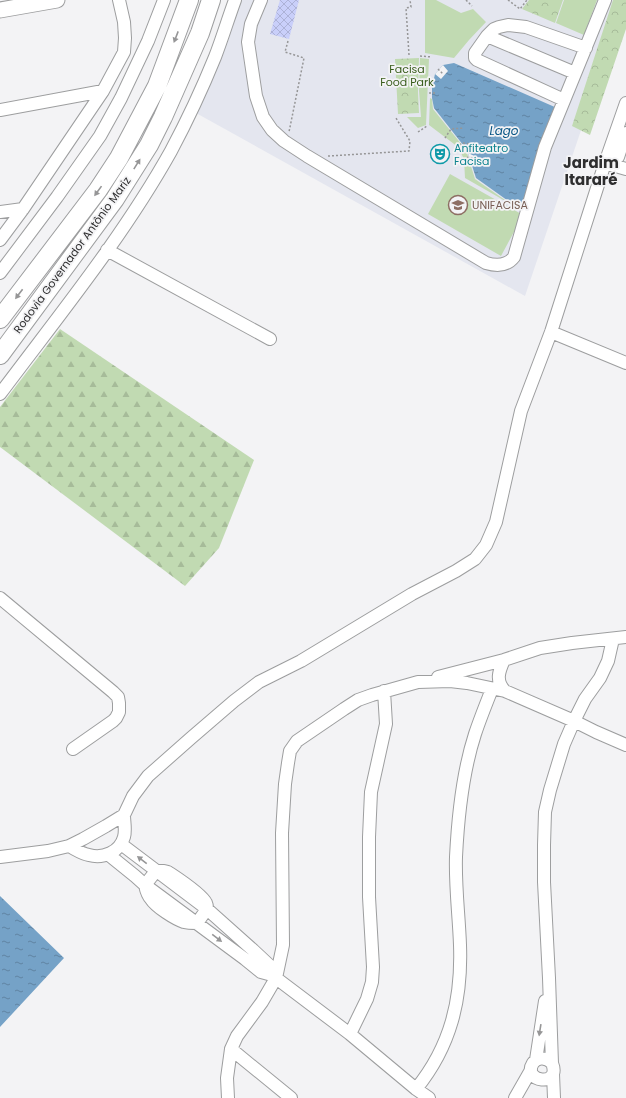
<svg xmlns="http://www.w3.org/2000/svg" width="626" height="1098" font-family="Poppins,sans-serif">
<defs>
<pattern id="forest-firs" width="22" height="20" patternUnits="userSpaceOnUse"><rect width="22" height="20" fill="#c1dab2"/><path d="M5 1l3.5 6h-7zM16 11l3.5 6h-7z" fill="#a6bb99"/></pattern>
<pattern id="park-crowns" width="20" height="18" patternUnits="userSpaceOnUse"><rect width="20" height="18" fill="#c1dab2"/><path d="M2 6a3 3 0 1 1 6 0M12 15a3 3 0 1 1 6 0" fill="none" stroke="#a6bb99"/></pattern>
<pattern id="water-ripples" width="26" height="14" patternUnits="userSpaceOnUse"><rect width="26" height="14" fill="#75a2c7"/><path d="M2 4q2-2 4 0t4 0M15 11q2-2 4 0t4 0" fill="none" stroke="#6084a2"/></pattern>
<pattern id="building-cross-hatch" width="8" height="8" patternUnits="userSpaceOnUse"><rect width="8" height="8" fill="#c9cffa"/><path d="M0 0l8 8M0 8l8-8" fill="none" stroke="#adb2d7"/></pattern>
</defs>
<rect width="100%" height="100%" fill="#f3f3f5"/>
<path fill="#e4e6ef" d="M235,0H625L525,296L196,113Z"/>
<path fill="#c1dab2" d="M425,0H436L461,13L473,9L486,22L469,40L454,58L425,53Z
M564,0H597L584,35L556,23Z
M420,58L429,59L426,125L418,128L407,117H421L419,91Z
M430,98L432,99L433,109L466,150L475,179L512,205L465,178L464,159L458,147L429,125Z
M450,174L523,215L501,256L428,214Z"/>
<path fill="url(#forest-firs)" d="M60,329L254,460L219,548L185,586L0,447V407Z"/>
<path fill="url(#park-crowns)" d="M529,0H563L555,23L522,9Z
M613,0H626V29L590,135L572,126Z
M419,58L418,92L419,113L398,114L395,59Z"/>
<path fill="url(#water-ripples)" d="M454,63L557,108L523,206L514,205L476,178L467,150L434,108L432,98V87L435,74L443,65Z
M0,896L64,958L0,1027Z"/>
<path fill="#f3f3f5" d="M443,65L448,71L441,79L435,74Z
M468,153L481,159L479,164L470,159Z"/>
<path fill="url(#building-cross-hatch)" d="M280,0H299L289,39L270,34Z"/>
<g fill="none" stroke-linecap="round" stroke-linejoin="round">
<g stroke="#9d9e9f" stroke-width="14">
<path id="minor" d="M261,0L251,24L248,42L256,96L263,117L272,130L284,141L307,156L486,263C496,266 507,266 514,257L545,147L590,37L605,0
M487,36L575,73
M564,100L477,60L475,58V53L487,36L494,29L499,27L508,25L526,27L586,48
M0,110L103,91
M618,157L626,133
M605,163L626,169
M0,212L23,209
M0,240L23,209L103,91L124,52L125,38L124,22L119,0
M107,250L270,339
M0,273L57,197L100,136L121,98L148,41L164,0
M551,332L626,363
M0,394C59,315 123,237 171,151C187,121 202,89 215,57C222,39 228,19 235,0
M0,598L113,692L118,697L119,703V712L116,718L113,721L73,749
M504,660C499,671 495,681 505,691
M438,677L504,660L540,648L572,643L626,637
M121,844L207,909L253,950L269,965L272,975
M69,846C75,849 82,854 89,855C103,859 120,852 124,837C126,830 124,822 124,815
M109,855L135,876L145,885L245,959L261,972L272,975L350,1034L416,1089L429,1098
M0,857L48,851L69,846L83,839L106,826L124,815L133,796L148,776L191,738L234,701L259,682L301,661L412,594L456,571L475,559L486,545L496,522L521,411L551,332L605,163L626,103
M156,871H164L168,872C177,878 202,894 206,903C207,905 207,907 207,909L197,923C192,923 188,923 184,922C175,919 156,907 151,899C147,895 146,890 145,885Z
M350,1034L367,999L372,982L373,967L369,897V837L371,792L386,724L384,691
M231,1049L291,1098
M536,1060L545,1001
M552,1063C547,1058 538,1056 533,1063C521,1082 562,1088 552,1063L549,978L544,882V845L545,812L550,790L564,744L574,721L585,699L600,678L608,661L613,639
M553,1074L554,1098
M416,1089C451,1046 462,999 460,945C459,916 455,886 456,857C458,816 462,774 475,734C480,719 486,704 492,689
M228,1098L227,1078L231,1049L237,1036L262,1002L276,978L283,945L282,833L285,784L288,763L290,751L297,741L344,709L358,700L372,695L418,682L450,681L467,683L505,691L574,721L596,732L626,745
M515,1098L531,1070"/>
</g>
<g stroke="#9d9e9f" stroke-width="17">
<path id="major" d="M0,10L57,0"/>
</g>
<g stroke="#9d9e9f" stroke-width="20">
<path id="highway" d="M0,319L98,190L119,158L157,86L189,0
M0,355L115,199L149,145L163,117L200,33L211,0"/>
</g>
<path stroke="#969697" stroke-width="1.5" stroke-dasharray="2 2" stroke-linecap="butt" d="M466,0L472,6
M508,0L520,9L527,0
M288,41L285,52L304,58L289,132
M409,55L406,8L411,7L410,0
M420,56L432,57
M438,69L443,74
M429,93H435
M418,132L427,126
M445,138L451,129L464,128
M457,148L462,143L471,144
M328,156L409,151L410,141L396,118
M463,159L469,157L477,159"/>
<use href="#minor" stroke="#fff" stroke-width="12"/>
<use href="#major" stroke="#fff" stroke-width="15"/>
<use href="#highway" stroke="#fff" stroke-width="18"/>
</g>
<defs><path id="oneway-solid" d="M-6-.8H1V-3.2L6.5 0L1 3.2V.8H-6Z"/></defs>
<g fill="#969697">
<use href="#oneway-solid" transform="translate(176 37) rotate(111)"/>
<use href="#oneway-solid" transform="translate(137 164) rotate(-58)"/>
<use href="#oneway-solid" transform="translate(98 191) rotate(126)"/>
<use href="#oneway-solid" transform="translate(19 294) rotate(127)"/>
<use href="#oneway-solid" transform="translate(142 860) rotate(-142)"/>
<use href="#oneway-solid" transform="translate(217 938) rotate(37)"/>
<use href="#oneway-solid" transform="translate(540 1030) rotate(99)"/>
</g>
<defs>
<g id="theatre-ring" transform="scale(1)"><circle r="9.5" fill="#f3f3f5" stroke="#0f9aa8" stroke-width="1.5"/><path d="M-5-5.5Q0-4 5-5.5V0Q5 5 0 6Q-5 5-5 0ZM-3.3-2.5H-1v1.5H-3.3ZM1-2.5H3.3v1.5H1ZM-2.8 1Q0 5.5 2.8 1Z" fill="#0f9aa8"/></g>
<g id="university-ring" transform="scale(1)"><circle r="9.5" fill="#f3f3f5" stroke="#8d6e63" stroke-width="1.5"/><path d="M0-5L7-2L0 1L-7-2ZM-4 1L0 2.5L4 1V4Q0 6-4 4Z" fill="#8d6e63"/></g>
</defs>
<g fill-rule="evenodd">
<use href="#theatre-ring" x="440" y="154"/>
<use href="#university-ring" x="458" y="205"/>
</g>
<g text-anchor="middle" stroke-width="3.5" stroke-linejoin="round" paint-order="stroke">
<g font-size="11" fill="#375c1a" stroke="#f3f3f5">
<text x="407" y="73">Facisa<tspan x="407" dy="13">Food Park</tspan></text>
</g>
<g font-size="11" fill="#0d838f" stroke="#f3f3f5" text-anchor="start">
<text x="454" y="152">Anfiteatro<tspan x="454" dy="13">Facisa</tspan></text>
</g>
<g font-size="11" fill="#785e54" stroke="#f3f3f5" text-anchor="start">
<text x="472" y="209">UNIFACISA</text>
</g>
<g font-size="11" fill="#2e2e2f" stroke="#f3f3f5">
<text transform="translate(72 255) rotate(-54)" y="4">Rodovia Governador Antônio Mariz</text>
</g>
<g font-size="12" font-style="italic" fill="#075585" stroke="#f3f3f5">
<text x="504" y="135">Lago</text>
</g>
<g font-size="15" font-weight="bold" fill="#2e2e2f" stroke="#f3f3f5">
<text x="591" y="168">Jardim<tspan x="591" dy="17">Itararé</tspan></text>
</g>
</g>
</svg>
